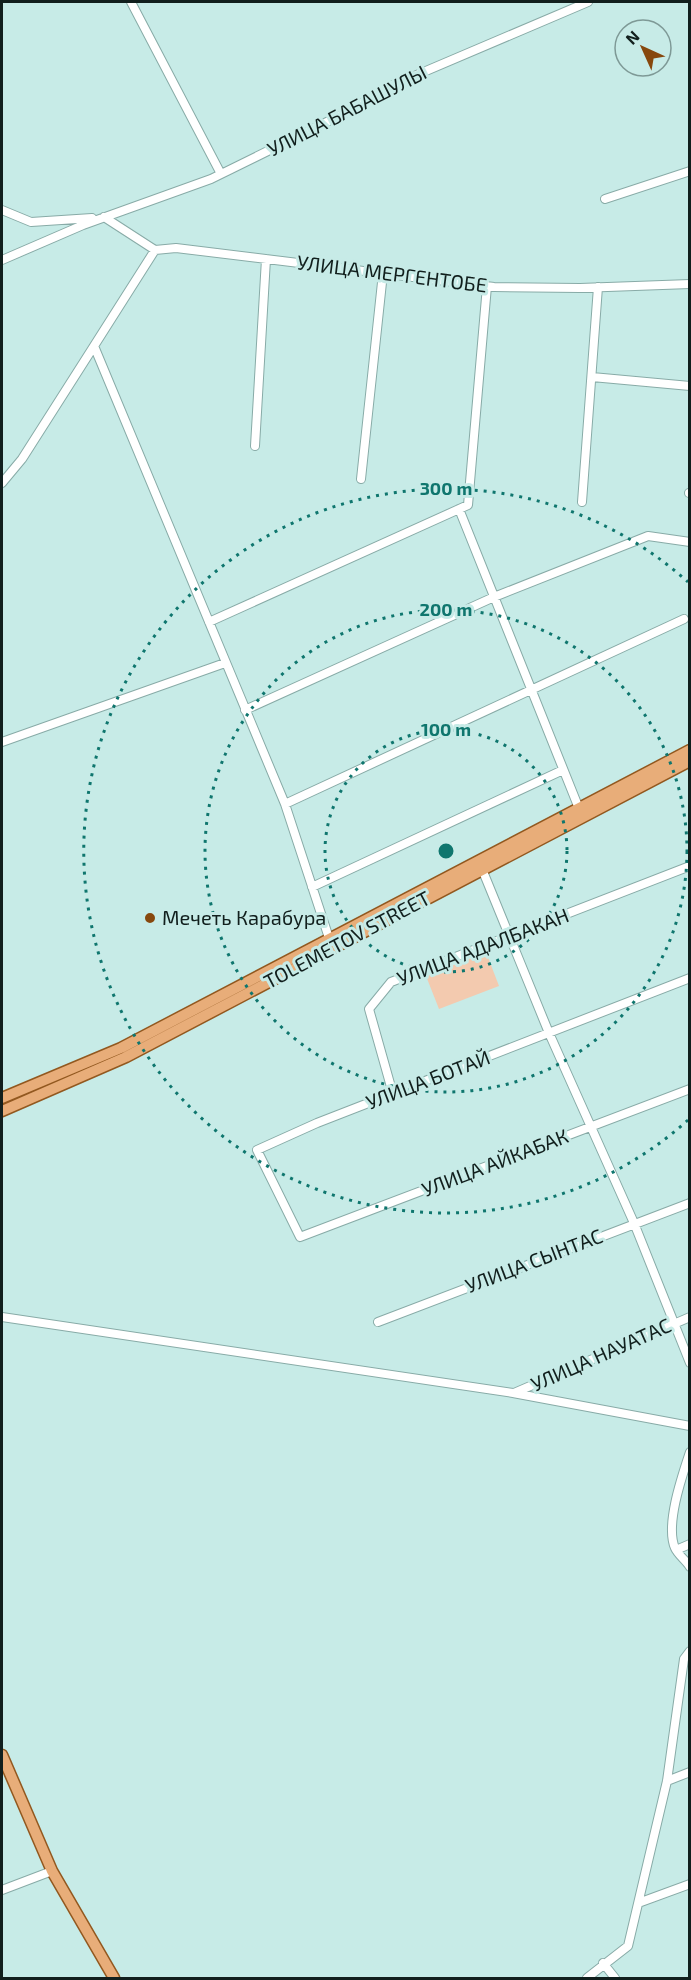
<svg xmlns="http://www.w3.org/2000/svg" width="691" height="1980" font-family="'Exo 2',sans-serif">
<rect width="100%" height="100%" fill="#c7ebe7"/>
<path fill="#f3caaf" d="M486,952L499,986L439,1009L426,976Z"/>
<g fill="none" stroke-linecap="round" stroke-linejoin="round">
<g stroke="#88aba7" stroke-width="10">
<path id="minor" d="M131,2L221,174
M605,199L690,171
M2,210L31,222L92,218
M104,217L155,250L176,248L494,287L580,288L690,284
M155,250L94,346L285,804L329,938
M2,260L83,225L211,179L343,114L393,85L588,2
M592,377L690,386
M255,446L266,259
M361,479L383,273
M2,483L22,459L94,346
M689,493H690
M582,502L598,287
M459,509L578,806
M209,622L468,505L487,286
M245,710L494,597L648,536L690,542
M2,742L225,663
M285,804L684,619
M482,869L549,1033L634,1223L690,1363
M312,887L563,770
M690,978L317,1123L257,1150L300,1237L690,1089
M393,1094L369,1009L391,982L690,866
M2,1317L513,1393L690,1426
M378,1322L690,1203
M514,1393L690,1317
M690,1452C682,1476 665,1525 675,1548C678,1555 686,1560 690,1567
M676,1550L690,1544
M667,1781L690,1772
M2,1890L52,1871
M641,1902L690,1884
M603,1963L615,1978
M587,1978L628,1946L667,1781L684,1659L690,1651"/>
</g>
<g stroke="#92581f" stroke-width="13">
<path id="major" d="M2,1098L121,1048L690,750
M2,1111L126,1057L690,761
M2,1755L52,1871L114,1978"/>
</g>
<use href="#minor" stroke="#fff" stroke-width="8"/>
<use href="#major" stroke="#e8ad79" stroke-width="10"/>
</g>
<g fill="none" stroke="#0f766e" stroke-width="3" stroke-dasharray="3 6">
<circle cx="446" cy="851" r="121"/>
<circle cx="446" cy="851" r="241"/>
<path d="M688 1120A362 362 0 1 1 688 582"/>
</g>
<circle fill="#87480d" stroke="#c7ebe7" stroke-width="2" cx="150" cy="918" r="6"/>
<g text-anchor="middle" stroke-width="6" stroke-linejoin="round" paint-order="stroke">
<g font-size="20" fill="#111f1d" stroke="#c7ebe7">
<text transform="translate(347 111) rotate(-27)" y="7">УЛИЦА БАБАШУЛЫ</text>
<text transform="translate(392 274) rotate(7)" y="7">УЛИЦА МЕРГЕНТОБЕ</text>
<text transform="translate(347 940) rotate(-28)" y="7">TOLEMETOV STREET</text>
<text transform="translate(483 947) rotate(-21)" y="7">УЛИЦА АДАЛБАКАН</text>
<text transform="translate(428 1080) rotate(-21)" y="7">УЛИЦА БОТАЙ</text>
<text transform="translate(495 1163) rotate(-21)" y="7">УЛИЦА АЙКАБАК</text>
<text transform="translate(534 1261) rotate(-21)" y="7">УЛИЦА СЫНТАС</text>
<text transform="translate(601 1355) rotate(-24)" y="7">УЛИЦА НАУАТАС</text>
</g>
<g font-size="20" fill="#111f1d" stroke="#c7ebe7" text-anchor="start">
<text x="162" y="925">Мечеть Карабура</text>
</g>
</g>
<circle cx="446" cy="851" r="9" fill="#0f766e" stroke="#c7ebe7" stroke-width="3"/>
<g font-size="18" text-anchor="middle" font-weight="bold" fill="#0f766e" stroke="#c7ebe7" stroke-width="6" stroke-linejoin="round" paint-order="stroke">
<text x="446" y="495">300 m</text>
<text x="446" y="616">200 m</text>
<text x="446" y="736">100 m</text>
</g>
<rect width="691" height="1980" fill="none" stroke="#111f1d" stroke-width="6"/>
<g transform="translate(643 48) rotate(315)"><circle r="28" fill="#c7ebe7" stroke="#7e9996" stroke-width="1.5"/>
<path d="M0-4.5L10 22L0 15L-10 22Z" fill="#87480d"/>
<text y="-9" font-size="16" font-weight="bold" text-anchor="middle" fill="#111f1d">N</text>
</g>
</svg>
